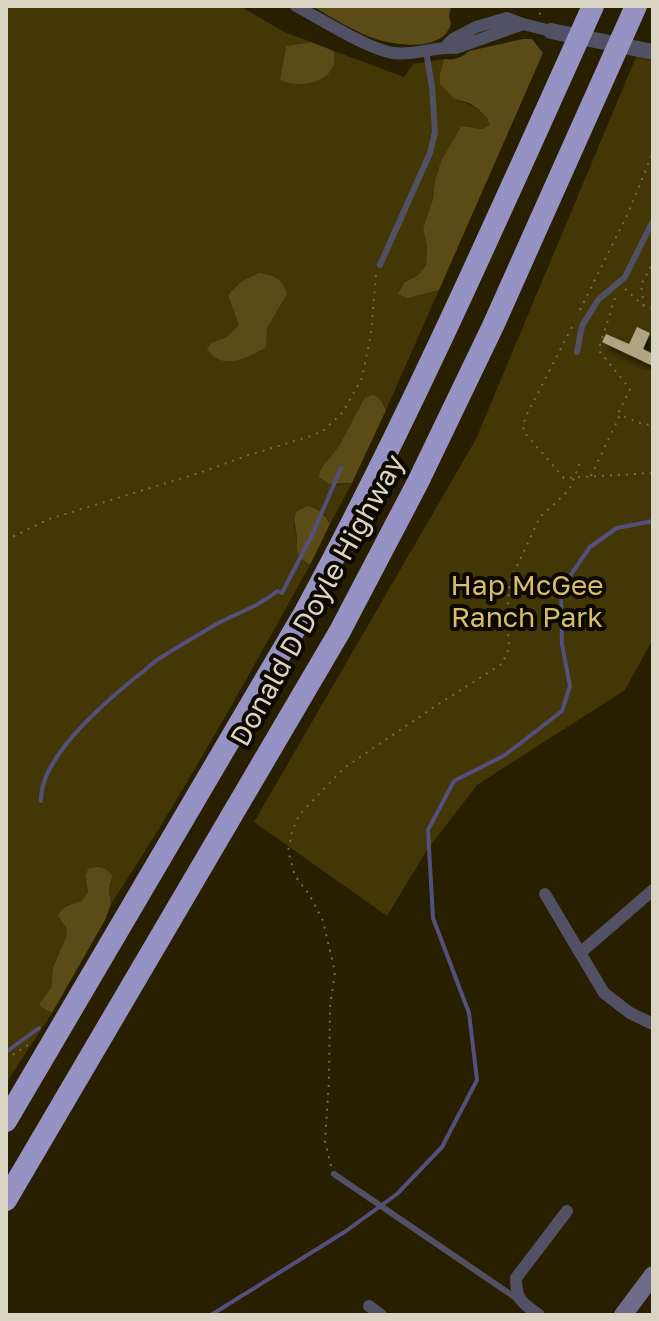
<svg xmlns="http://www.w3.org/2000/svg" width="659" height="1321" font-family="'Golos Text',sans-serif">
<defs>
<filter id="shadow"><feDropShadow dx="6" dy="6" stdDeviation="4" flood-color="#0009"/></filter>
</defs>
<rect width="100%" height="100%" fill="#271f00"/>
<path fill="#433706" d="M6,6H240L284,32L311,42L286,46L280,80L335,59L334,51L404,77L413,64L444,59L440,73L454,99C470,104 483,109 491,125L482,129L461,126L441,161L435,180L433,199L423,229L427,246L426,265L418,275L405,282L408,298L439,290L386,410L380,399L365,397L339,446L320,470L336,485L352,483L330,524C324,512 316,504 301,508L294,525C300,540 291,554 310,565C246,680 183,795 111,904L109,891L112,881L85,876L88,892L82,902L69,904L60,911L67,929L66,937L53,967L51,988L39,1004L41,1007L52,1013L6,1083Z
M636,57L653,61V639L625,690L477,785L427,850L387,916L254,822L476,439Z"/>
<path fill="#5b4c17" d="M312,6H451L449,16L451,24C443,51 401,46 379,40C356,33 333,18 312,6Z
M523,39H532L543,53L439,290L408,298L398,294L405,282L418,275L426,265L427,246L423,229L433,199L435,180L441,161L461,126L482,129L490,125L487,118L478,109L469,103L454,99L440,84V73L444,59C455,60 461,58 469,51Z
M311,42L334,51C340,81 302,90 280,80L286,46Z
M259,273C275,276 282,278 287,294L267,328L266,347C253,355 232,367 216,358C212,356 210,352 207,349L211,343L227,337L239,325L228,295L241,282Z
M374,395L380,399L386,410L352,483L329,484L319,477L320,470L339,446L365,397Z
M308,506C320,509 324,514 330,524L310,565C291,553 299,547 296,531C294,517 292,511 308,506Z
M98,867L106,869L112,875L109,891L111,904L105,920L52,1013L41,1007L39,1004L51,988L53,967L66,937L67,929L58,916C62,905 72,904 82,901L88,892L85,875L89,868Z"/>
<g fill="none" stroke-linecap="round" stroke-linejoin="round">
<path stroke="#554f7d" stroke-width="4" d="M41,801C39,756 113,695 145,670C150,666 155,661 160,658C177,647 195,637 213,626C234,614 259,607 277,591L282,593L313,533L341,468
M6,1052L39,1028
M211,1315L346,1231L397,1194L442,1147L477,1080L469,1013L433,918L428,830L454,781L505,755L562,711L570,686L562,644L561,589L590,547L617,528L653,521"/>
</g>
<path fill="#afa583" filter="url(#shadow)" d="M637,327L650,333L643,349L653,354V366L602,342L606,334L629,344Z"/>
<g fill="none" stroke-linecap="round" stroke-linejoin="round">
<path stroke="#726b52" stroke-width="2" stroke-dasharray="2 6" stroke-linecap="butt" d="M535,6L542,17
M625,289L644,306L653,308
M615,298L599,348L600,352L630,389L618,414L620,415
M644,306L641,285L653,263
M580,310L629,211L653,152
M572,327L525,418L523,431L564,478L653,473
M591,476L620,415L645,425L653,424
M6,540L49,519L199,473L246,456L311,436L324,430L343,412L362,378L371,334L376,274
M6,1059L31,1043
M331,1166L325,1141L329,1080L330,1007L335,972L323,921L309,894L295,876L288,851L292,832L299,815L344,768L437,705L502,664L509,648L507,614L510,581L540,517L569,490L579,466L580,460"/>
<path stroke="#525064" stroke-width="6" d="M380,265L430,153L435,132L432,87L426,51
M577,352L582,326L598,300L625,277L653,221
M334,1174L516,1298"/>
<path stroke="#525064" stroke-width="12" d="M296,6C321,19 367,49 393,53C415,56 435,46 456,48L523,24
M445,47L453,39L476,27L507,18L523,24L551,31
M545,894L604,993L630,1013L653,1024
M580,953L653,890
M369,1306L381,1315
M539,1315C522,1302 516,1301 516,1278L567,1211"/>
<path stroke="#525064" stroke-width="16" d="M551,31L653,52"/>
<path stroke="#6e6b8b" stroke-width="18" d="M623,1315L653,1275"/>
<path stroke="#9792c4" stroke-width="22" d="M6,1121L305,612C411,415 501,210 593,6
M6,1200L340,631L418,482L493,326L636,6"/>
</g>
<g text-anchor="middle" stroke-width="8" stroke-linejoin="round" paint-order="stroke">
<g font-size="28" fill="#d4be6e" stroke="#0d0901">
<text x="527" y="595">Hap McGee<tspan x="527" dy="32">Ranch Park</tspan></text>
</g>
<g font-size="28" fill="#dad5c3" stroke="#0d0901">
<text transform="translate(317 600) rotate(-61)" y="10">Donald D Doyle Highway</text>
</g>
</g>
<rect width="659" height="1321" fill="none" stroke="#dad5c3" stroke-width="16"/>
</svg>
